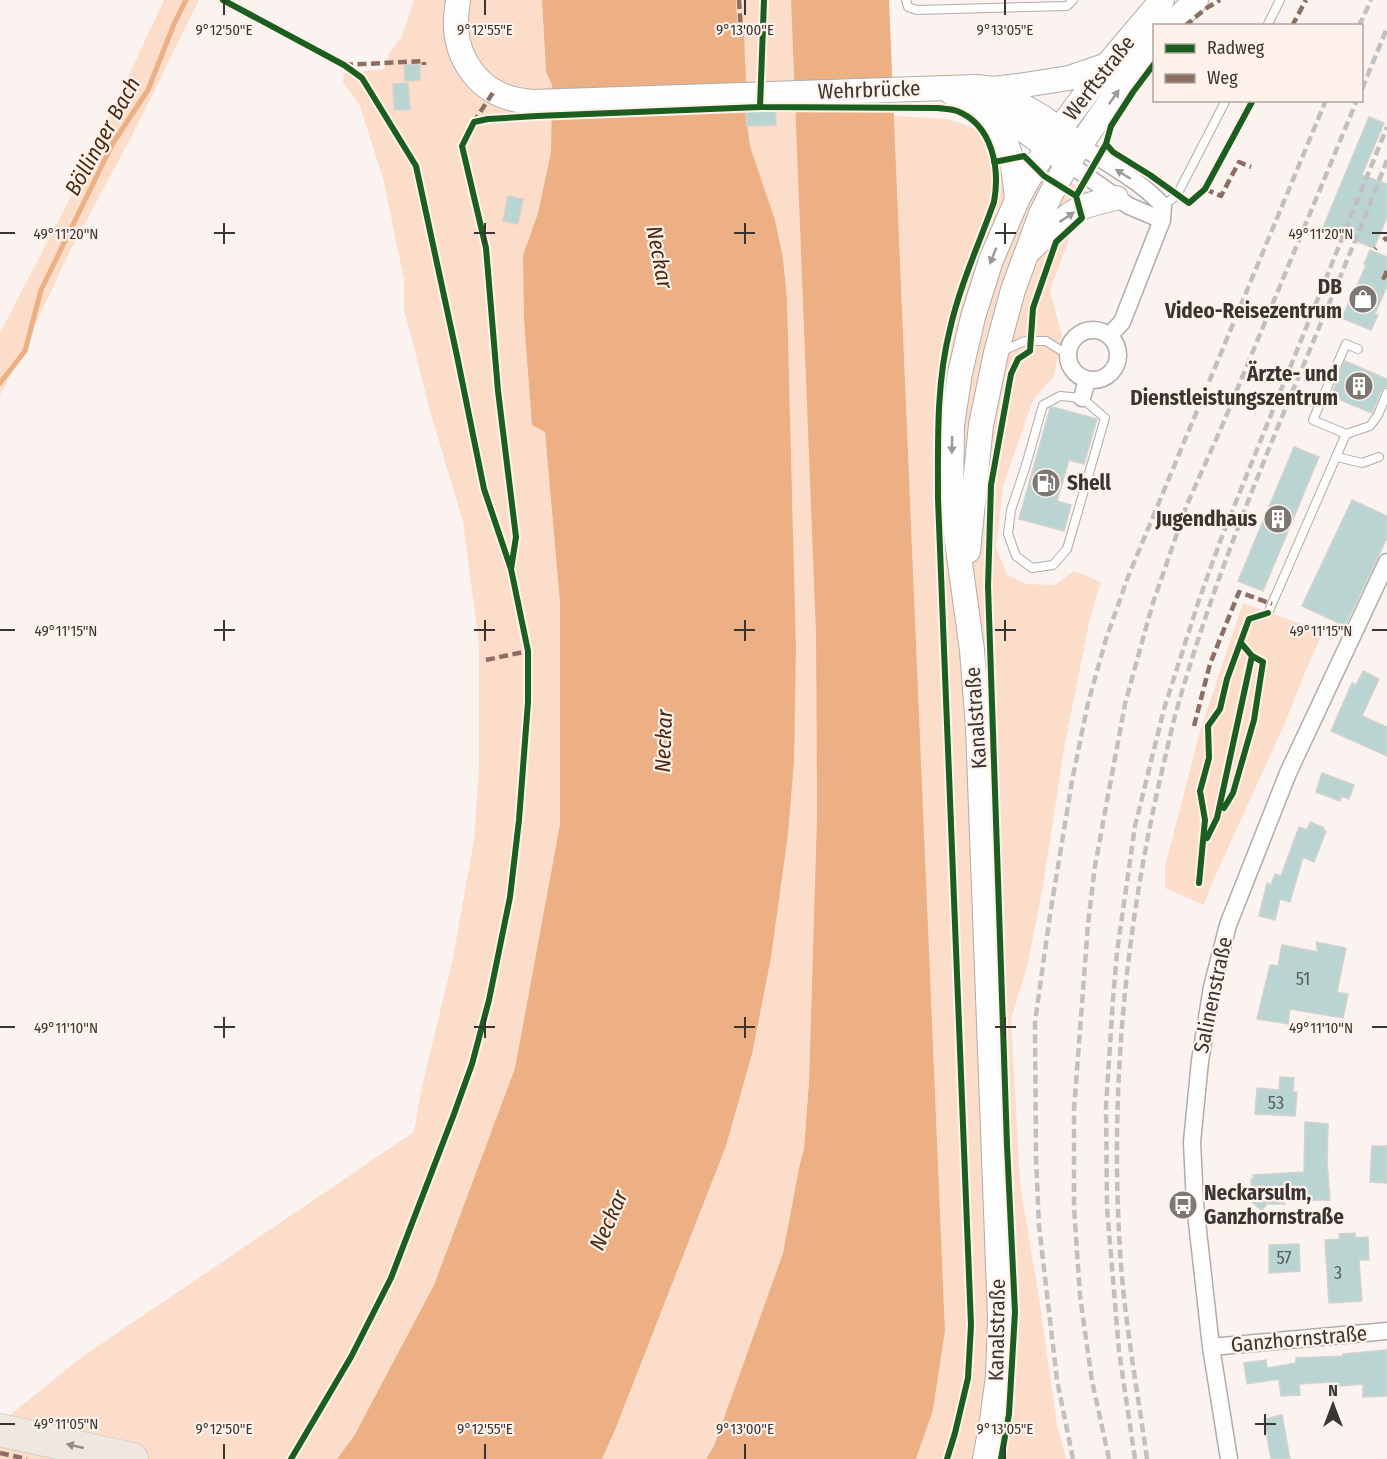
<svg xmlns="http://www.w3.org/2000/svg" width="1387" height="1459" font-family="'Fira Sans Condensed',sans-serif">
<rect width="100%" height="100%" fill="#faf3ef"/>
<path fill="#fcddc9" d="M164,0H199L134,132L71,249L20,357L0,395V333L77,185Z
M414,0H542L546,72L552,85L551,152L538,213L523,255L545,431L560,603V824L515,1068L434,1285L354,1436L337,1459H0V1434L10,1415L82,1357L414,1132L421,1091L453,958L474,840L479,769V645L463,522L429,407L412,339L404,311V280L384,182L360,106L343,82L344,73L384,69L389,53L402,36Z
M736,0H791L816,635L817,814L809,1082L804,1148L799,1168L783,1253L714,1446L706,1459H602L615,1430L726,1146L752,1054L771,958L788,834L796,648L787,299L783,258L775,220L750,146L748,130L743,34H738Z
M894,116L948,119L983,131L1087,192L1050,290L1062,336L1054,376L1033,400L1003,486L996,547L1007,575L1026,584L1055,585L1074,571L1101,582L1090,618L1065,743L1043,886L1028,963L1011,1019L1020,1183L1037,1285L1057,1425L1066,1459H916L933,1410L945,1331Z
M1243,603L1323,632L1306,670L1285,723L1212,883L1204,905L1165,888V867L1200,731Z"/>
<path fill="#edb085" d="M542,0H736L738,34H744L748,130L750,146L775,220L783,258L787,299L796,648L794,761L788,834L771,958L752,1054L726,1146L615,1430L602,1459H337L354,1436L434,1285L515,1068L560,824V603L545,432L532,425L524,319L523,255L538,213L551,152L552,85L546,72Z
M791,0H889L945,1331L933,1410L916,1459H706L714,1446L783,1253L799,1168L804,1148L809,1082L817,814L816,635Z"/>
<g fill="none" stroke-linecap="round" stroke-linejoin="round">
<path stroke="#edb085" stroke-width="5" d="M0,383L25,351L41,290L113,143L148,90L174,24L186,0"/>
</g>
<path fill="#bad4d2" stroke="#d3d2d0" stroke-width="1.5" d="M420,64V80L405,81L404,65Z
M408,83L410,110H394L393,84Z
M776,109V125L747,126L746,110Z
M1369,117L1384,123L1362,175L1387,184V217L1374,248L1337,234V236L1322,230Z
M508,196L523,199L518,224L503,221Z
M1370,250L1387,257V286L1375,314L1378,315L1371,330L1342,318L1349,302H1350L1366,265L1364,264Z
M1345,361L1387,379V387L1384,388L1381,391L1372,413L1331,396Z
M1053,407L1097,419L1084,464L1069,460L1057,501L1071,505L1064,531L1019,519L1050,408Z
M1294,447L1319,457L1263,591L1238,581Z
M1352,500L1387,516V538L1345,626L1302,606Z
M1363,671L1379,679L1362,716L1387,727V756L1331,731L1352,683L1356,685Z
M1322,773L1354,785L1349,799L1342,796L1340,801L1316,792Z
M1310,822L1324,828L1323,830L1326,831L1314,862L1303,857L1290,902L1280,899L1275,920L1259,916L1267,883L1271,885L1275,874L1281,876L1299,827L1307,830Z
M1316,942L1346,948L1337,992L1348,994L1343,1018L1290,1009L1288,1024L1257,1019L1270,965L1278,966L1282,945L1318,952Z
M1280,1077L1294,1078L1293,1092H1297L1295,1116L1255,1114L1257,1088L1279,1090Z
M1305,1122L1328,1124L1327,1163L1330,1200L1284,1201L1285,1204H1267L1262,1211L1252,1202L1251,1179L1254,1178L1253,1175L1304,1172Z
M1372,1146H1387V1183L1370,1182Z
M1355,1233V1238L1368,1237L1369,1260H1359L1362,1301L1329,1303L1325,1240L1340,1239L1339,1234Z
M1299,1244L1300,1271L1269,1273V1245Z
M1387,1350V1396L1363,1397V1384L1330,1387V1382L1299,1384L1300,1395L1281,1396L1279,1379L1247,1384L1244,1363L1266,1360L1267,1368L1296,1363V1358L1343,1356V1354Z
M1282,1415L1290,1459H1271L1264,1419Z"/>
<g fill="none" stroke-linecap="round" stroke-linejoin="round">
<g stroke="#b1aca9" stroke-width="10">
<path id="service" d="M906,0L908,7L917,10L1067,6L1073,0
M1267,26L1280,0
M1163,206L1177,195L1226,100
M1002,351L1025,341H1046L1068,355
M1060,396L1082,398L1105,418L1067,549L1053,565L1032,568L1016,556L1008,534L1011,510L1026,465L1043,405Z
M1346,434L1370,426L1378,415L1387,393
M1337,457L1362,463L1379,457
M1268,613L1346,434L1313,420L1346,344L1358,349"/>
</g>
<g stroke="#b1aca9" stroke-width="19">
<path id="minor" d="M1080,145C1108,165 1140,180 1163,206L1162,220L1122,322L1109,336
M1068,163L1129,206L1162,220
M1068 355a25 25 0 1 1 50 0a25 25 0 1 1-50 0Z
M1082,398L1087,380
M1211,1347L1387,1331
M1229,1459L1211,1347L1195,1204L1192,1142L1200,1061L1212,987L1228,925L1288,773L1387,562"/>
</g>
<g stroke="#b1aca9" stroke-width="26">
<path id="secondary" d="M458,0C457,9 455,19 456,28C458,62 481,92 514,99C520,101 527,101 533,102L976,87L993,89L1042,117L1080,145
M1170,26L1196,0
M993,89L1018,86L1069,78L1107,65
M952,93C992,105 1028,132 1060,157
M986,111C991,119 997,127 1002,135C1013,155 1015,178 1017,200
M1031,249C1046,235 1061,219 1079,209C1091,203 1104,201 1116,198
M968,551L981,425L996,353L1013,290L1041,214L1056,184L1068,163L1127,77L1154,41
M985,1459L992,1421L998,1376L1000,1318L978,728L972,650L951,498L952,425L960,373L973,317L991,260L1017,200L1035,167L1059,130L1107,65L1162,0"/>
</g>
<g stroke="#d2cfcc" stroke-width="34">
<path id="motorway" d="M0,1430L132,1459"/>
</g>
<use href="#service" stroke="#fefdfd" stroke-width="8"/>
<use href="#minor" stroke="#fefdfd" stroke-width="16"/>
<use href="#secondary" stroke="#fefdfd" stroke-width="24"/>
<use href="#motorway" stroke="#f0e7e1" stroke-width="32"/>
<path stroke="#c2c0bf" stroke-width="4.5" stroke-dasharray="9 4.5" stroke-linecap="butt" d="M1359,26L1371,0
M1362,89L1387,28
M1073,1459L1057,1380L1039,1226L1036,1157L1035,1022L1050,915L1072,781L1088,703L1106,639L1128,577L1326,100
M1109,1459L1092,1381L1080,1296L1074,1207V1110L1088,924L1095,866L1125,704L1152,606L1186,507L1222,426L1357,100
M1135,1459L1119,1351L1107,1208L1106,1106L1113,999L1117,952L1135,826L1164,709L1199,600L1221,539L1387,127
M1147,1459C1138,1394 1126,1330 1121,1265C1109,1101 1124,935 1161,775C1166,755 1170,735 1175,716C1228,525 1316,345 1387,160"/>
<path stroke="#8d6e63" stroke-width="4.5" stroke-dasharray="9 4.5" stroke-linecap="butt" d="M739,0L741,31
M1185,26L1205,9L1220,0
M1292,26L1306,0
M344,65L424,61V65
M473,123L494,91
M1205,189L1221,196L1239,162L1251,167
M1384,237L1387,241
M1375,249L1376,248
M1387,271L1384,278L1387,279
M486,660L528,651
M1194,726L1210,664L1239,592L1272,604
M0,1453L27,1459"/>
<g stroke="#fef2eb" stroke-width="10">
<path id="cycleway" d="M223,0L344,65L362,78L416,166L457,356L484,489L511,569L528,651V702L519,820L510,897L489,1000L472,1064L454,1114L391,1278L351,1357L291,1459
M760,107L764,0
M1106,144L1113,152L1150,175L1189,203L1205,189L1253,100
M994,162L1024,156L1044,176L1076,196L1082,218L1056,242L1033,308L1030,351L1018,359L1011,374L991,485L988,586L1007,1145L1015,1312L1009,1414L1001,1459
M1076,196L1106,144L1111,126L1133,92L1154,64
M511,569L516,537L498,391L486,248L462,146L474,122L488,119L537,116L760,107L938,108C944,109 952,109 957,111C993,125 1000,169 994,202C979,244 960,285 950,329C936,384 938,443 938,499L971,1325L968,1378L955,1433L947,1459
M1224,808L1233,793L1254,720L1263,662L1252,656
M1207,838L1217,818L1252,656L1241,643
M1199,883L1205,820L1200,791L1209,758L1208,726L1220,709L1227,679L1249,619L1268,613"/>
</g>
<use href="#cycleway" stroke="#1b5e20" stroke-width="6"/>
</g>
<defs><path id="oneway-solid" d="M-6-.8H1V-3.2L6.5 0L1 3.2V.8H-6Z" transform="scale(1.5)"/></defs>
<g fill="#9c9998">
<use href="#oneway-solid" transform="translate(1114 97) rotate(-55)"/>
<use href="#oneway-solid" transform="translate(1123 174) rotate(-148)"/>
<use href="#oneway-solid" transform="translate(1067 217) rotate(-34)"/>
<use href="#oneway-solid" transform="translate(993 256) rotate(112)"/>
<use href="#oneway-solid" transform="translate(952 445) rotate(91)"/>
</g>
<use fill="#948e8a" href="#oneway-solid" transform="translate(75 1446) rotate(-167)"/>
<path fill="none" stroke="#393532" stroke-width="2" d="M224,0V15M485,0V15M745,0V15M1005,0V15M224,223V244M485,223V244M745,223V244M1005,223V244M0,233H15M214,233H235M474,233H495M734,233H755M995,233H1016M1372,233H1387M224,620V641M485,620V641M745,620V641M1005,620V641M0,630H15M214,630H235M474,630H495M734,630H755M995,630H1016M1372,630H1387M224,1017V1038M485,1017V1038M745,1017V1038M1005,1017V1038M0,1027H15M214,1027H235M474,1027H495M734,1027H755M995,1027H1016M1372,1027H1387M1265,1414V1435M0,1424H15M1255,1424H1276M224,1444V1459M485,1444V1459M745,1444V1459M1005,1444V1459"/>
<defs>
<g id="shop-disc" transform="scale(1.5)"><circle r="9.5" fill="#7d7874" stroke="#fef2eb"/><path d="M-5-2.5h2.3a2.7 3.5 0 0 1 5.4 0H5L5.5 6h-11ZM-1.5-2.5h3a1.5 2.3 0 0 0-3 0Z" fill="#fff"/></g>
<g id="building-disc" transform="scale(1.5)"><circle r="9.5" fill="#7d7874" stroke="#fef2eb"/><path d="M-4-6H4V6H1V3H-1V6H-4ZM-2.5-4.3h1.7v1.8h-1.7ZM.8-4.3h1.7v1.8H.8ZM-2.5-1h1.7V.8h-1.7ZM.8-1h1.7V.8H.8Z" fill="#fff"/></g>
<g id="fuel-disc" transform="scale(1.5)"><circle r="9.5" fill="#7d7874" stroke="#fef2eb"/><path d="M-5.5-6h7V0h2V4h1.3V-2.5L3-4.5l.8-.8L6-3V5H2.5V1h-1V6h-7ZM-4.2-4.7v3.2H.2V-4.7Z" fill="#fff"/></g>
<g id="bus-disc" transform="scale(1.5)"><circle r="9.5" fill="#7d7874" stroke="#fef2eb"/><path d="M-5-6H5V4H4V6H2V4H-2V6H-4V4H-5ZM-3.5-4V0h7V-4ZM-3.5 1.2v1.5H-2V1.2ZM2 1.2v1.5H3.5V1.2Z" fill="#fff"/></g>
</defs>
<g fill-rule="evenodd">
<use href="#shop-disc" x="1363" y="299"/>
<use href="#building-disc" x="1359" y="386"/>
<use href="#fuel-disc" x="1046" y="483"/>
<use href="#building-disc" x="1278" y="519"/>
<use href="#bus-disc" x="1183" y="1205"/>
</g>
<g text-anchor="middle" stroke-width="4.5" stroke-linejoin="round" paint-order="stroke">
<g font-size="18" fill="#595d5a">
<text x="1303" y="985">51</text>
<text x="1276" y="1109">53</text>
<text x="1284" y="1264">57</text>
<text x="1338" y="1279">3</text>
</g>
<g font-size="21" fill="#393532" stroke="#fef2eb">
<text transform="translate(1099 78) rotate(-52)" y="7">Werftstraße</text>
<text transform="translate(869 90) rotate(-2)" y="7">Wehrbrücke</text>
<text transform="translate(976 718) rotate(-94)" y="7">Kanalstraße</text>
<text transform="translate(1213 995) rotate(-78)" y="7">Salinenstraße</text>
<text transform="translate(997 1330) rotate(-89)" y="7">Kanalstraße</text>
<text transform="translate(1299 1339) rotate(-5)" y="7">Ganzhornstraße</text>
</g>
<g font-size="21" font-weight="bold" fill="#393532" stroke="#fef2eb" text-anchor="end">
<text x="1342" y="294">DB<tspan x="1342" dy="24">Video-Reisezentrum</tspan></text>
<text x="1338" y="381">Ärzte- und<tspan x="1338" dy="24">Dienstleistungszentrum</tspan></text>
<text x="1067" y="490" text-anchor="start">Shell</text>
<text x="1257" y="526">Jugendhaus</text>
<text x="1204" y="1200" text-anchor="start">Neckarsulm,<tspan x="1204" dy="24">Ganzhornstraße</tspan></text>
</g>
<g font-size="22" font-style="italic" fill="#4b2910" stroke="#fef2eb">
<text transform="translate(102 136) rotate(-61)" y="8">Böllinger Bach</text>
<text transform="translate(660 257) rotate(79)" y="8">Neckar</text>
<text transform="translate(663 741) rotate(-88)" y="8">Neckar</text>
<text transform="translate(608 1220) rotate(-66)" y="8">Neckar</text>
</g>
</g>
<g font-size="15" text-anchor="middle" fill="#393532" stroke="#fef2eb" stroke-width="4.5" stroke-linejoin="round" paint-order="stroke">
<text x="224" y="35">9°12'50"E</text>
<text x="485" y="35">9°12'55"E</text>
<text x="745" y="35">9°13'00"E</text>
<text x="1005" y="35">9°13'05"E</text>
<text x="66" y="239">49°11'20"N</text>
<text x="1321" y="239">49°11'20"N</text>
<text x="66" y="636">49°11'15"N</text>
<text x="1321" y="636">49°11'15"N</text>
<text x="66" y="1033">49°11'10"N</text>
<text x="1321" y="1033">49°11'10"N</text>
<text x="66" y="1429">49°11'05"N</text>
<text x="224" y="1434">9°12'50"E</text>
<text x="485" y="1434">9°12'55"E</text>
<text x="745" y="1434">9°13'00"E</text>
<text x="1005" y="1434">9°13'05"E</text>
</g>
<rect x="1153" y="24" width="210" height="78" fill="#fef2eb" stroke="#afa6a1" stroke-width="1.5"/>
<rect x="1165" y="44" width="30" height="9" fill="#1b5e20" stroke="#afa6a1" stroke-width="1.5"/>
<text x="1207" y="54" font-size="18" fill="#393532">Radweg</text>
<rect x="1165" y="74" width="30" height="9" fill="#8d6e63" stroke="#afa6a1" stroke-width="1.5"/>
<text x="1207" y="84" font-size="18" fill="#393532">Weg</text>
<g transform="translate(1333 1405)" stroke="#fef2eb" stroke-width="4.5" paint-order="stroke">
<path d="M0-4.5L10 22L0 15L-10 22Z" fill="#393532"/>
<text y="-9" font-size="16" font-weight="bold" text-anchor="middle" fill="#393532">N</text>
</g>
</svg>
